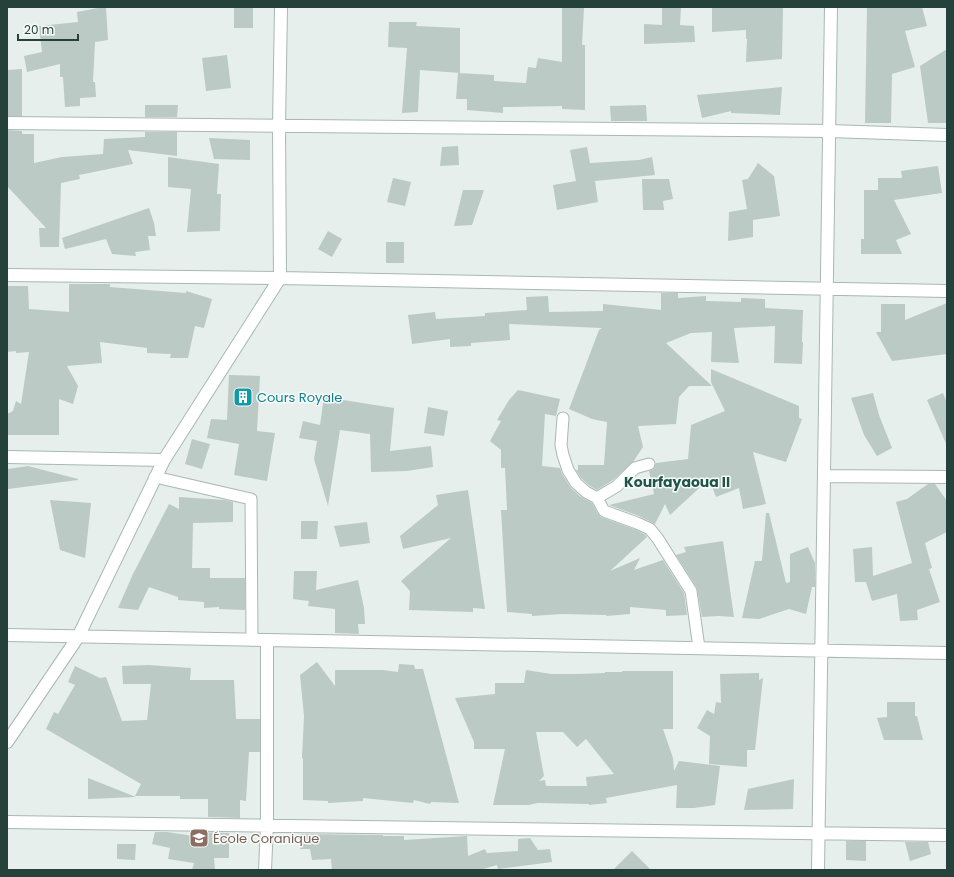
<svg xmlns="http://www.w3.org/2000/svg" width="954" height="877" font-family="Poppins,sans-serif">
<rect width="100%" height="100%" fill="#e6efeb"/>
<path fill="#bbcac4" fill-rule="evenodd" d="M103,7H106L108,40L95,42L93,82H95L96,97L80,98V106L65,107L63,77H60V64L27,72L24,56L42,52L39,26L78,22L77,12Z
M234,7H253V28H234Z
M562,7H584L582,45H585V110L562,109V106L503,107V113L467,110V99H456L458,73L494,75V81L526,83L528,67L536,68L538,58L562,62Z
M662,7H681L680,25L694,26L695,42L644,44V24L662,25Z
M712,7H783L782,59L746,62L747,39H746V30L712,32Z
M867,7H922L927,26L905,31L915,67L892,74L891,123H865Z
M389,22H417L416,26L460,28V73L420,70L418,112L402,113L407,48L388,47Z
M947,49V123H928L920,66Z
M227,55L231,88L206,91L202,58Z
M22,69V116H7V70Z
M782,87L780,115L731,113V111L702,118L697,95Z
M145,105H178L177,117H145Z
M646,105L647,121H611L610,106Z
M7,130L22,131V134H34V163L62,157L103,154L104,139L145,137V132H177V156L128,150L133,164L79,175L80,179L61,183L59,247H40L39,228H46L7,186Z
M209,138L250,140V160L214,159Z
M458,146L459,165L440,166L442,147Z
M587,147L590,163L639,160L652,157L655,175L595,181L598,202L557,210L553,185L576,181L570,150Z
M168,157L219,164L217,194H221L220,231L187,232L191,189L168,187Z
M758,163L774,176L780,216L753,220V237L728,241L729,212L747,209L742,180L748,179Z
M938,166L942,193L894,200L911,234L896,240L902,254H861V239H864V190H878V178H902L901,171Z
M393,178L411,182L405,206L387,202Z
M642,179H669L673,199L663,201L664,210H643Z
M463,190H484L472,225L454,226Z
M149,208L154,223L156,236H148L150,250L135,252L136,256L112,254L106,239L65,249L62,238Z
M328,231L342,239L332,257L318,249Z
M386,242H404V263H386Z
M69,284H110V287L186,293V291L212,299L204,328L195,326L188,358H170L171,354L147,353V348L100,342L102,363L67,366L78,386L73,404L59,399V435H7V414L13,411L16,401L21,404L29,352L16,353V351L7,352V286H28L29,309L69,312Z
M661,293H678V298L706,296V301L741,302V298L765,299V308L803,310L802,342H803L802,364L774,363L775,326L734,328L739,363L711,362L712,332L691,333L666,343L712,386H689L679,397L676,424L638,426L643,447L633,462L613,480L597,490L590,486L581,478L576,470H578V465H604L607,422L592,419L569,409L599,330L602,328L509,324L510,340L471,343V346L450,347V339L412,344L408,315L435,312L436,319L485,316V313L527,310L526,297L548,296L549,312L603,311V304L661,310Z
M947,303V354L892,361L876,332H881V304H905V320Z
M711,369L799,406V418L802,419L786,462L753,452L766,504L743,509L739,488L716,497L709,479L670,515L665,504L655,524L639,516L609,505L654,494L649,471L654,469L656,463L688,459L691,425L725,411L711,382Z
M229,375L260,376L257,431L275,433L267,481L234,475L239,444L207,438L211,419L227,420Z
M518,390L560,399L556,416L545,414L542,466L560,468L562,474L571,488L581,497L592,503L598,514L601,517L634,529L646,535L647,537L610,571L640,558L634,570L663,560L684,593L687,615L666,616V610L630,607V614L606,616V615L562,614L532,616V614L507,612L501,510H507L505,468H501V450L490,441L501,421L497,420L509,400Z
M873,393L879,415L892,448L877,456L864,435L851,398Z
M943,393L947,403V446L927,400Z
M324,397L394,408L390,451L431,446L433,467L407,471L371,472L370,434L340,430L328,506L314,459L317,441L299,438L303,421L320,425Z
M428,407L448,411L444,436L424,433Z
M192,439L210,444L202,469L185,464Z
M28,466L78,479V480L8,489L7,469Z
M928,484H935L947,501V532L925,543L932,568L929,569L940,602L917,610L918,620L900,621L897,594L872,601L866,582H855L853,549L872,547L873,576L912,563L896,502L907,499Z
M468,490L485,609L473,608V612L409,610L410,591L401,581L451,538L403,549L400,536L438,505L436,495Z
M179,497L225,500L233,502V522L193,523L192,568H210V578H245V610L219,609V607L204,608V602L178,600V597L149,587L138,610L118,608L133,574L169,504L179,509Z
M50,500L91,503L85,558L60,550Z
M766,513H769L786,583L790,582V554L808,547L815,563V587H812L806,614L789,609L759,619L742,618L755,561H762Z
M301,521H318L317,539H301Z
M367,522L370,543L340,547L334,526Z
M723,541L734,617L719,616L702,617L697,588L676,555L686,552L684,547Z
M294,571H317L316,590L358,580L364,608L365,624H358L359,634L335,633V609L308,606L309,601L293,599Z
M317,662L335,686V670H383L398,672L399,664L414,665L415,669H423L459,803L431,802L430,804L414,800L413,803L363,798V801L328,803V801L303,800V759L302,758L304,716L300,675Z
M148,665L191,668L190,680H234L236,719H260V752H249L246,801L240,800V818L208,817V799H180V796H135L141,784L46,729L54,712L58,714L75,685L68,682L75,666L100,678L106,677L122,721L147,720L151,684H123L122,666Z
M526,670L551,674H578L605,673V672H622V671H673V729H663L673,758L674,771L679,761L720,766L715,805L694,808H676L677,785L606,798L607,803L589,805V804L538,803L528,805H493L505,749H474V742L455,698L495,694V683H524ZM536,732H563L577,747L586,739L614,774L586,777L587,786H546L545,780L539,781L544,776Z
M759,673V680L763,678L755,750H747V767L709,764L710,736L697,728L707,710L714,714L716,702L721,703L720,674Z
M887,702H915V716H917L923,740H884L877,718L887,717Z
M88,778L136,797L88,799Z
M794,779L793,809L744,810L748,789Z
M155,832H167L193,836V832L229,833V858H214L215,870H192L194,863L168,859L170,848L152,844Z
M300,834L383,835V836H404V840L467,836L468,856L485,849L487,853L518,851V839L530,838L538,850L550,849L552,862L498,869L497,865L480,870H332L331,859L312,860L310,849H300Z
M846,841H866V861L846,860Z
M905,842H928L931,854L910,861Z
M117,844H136L135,860L117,859Z
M632,851L651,870H613Z"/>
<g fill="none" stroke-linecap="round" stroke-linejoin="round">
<g stroke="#a8b8b2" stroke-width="13">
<path id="service" d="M563,418L561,445L563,455L568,470L576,483L586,492L597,498L604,511L637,523L650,529L658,539L691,591L699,648
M155,477L251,499L252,640
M597,498L617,486L635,468L649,464"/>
</g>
<g stroke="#a8b8b2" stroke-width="14">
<path id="minor" d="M7,123L829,131L947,135
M7,275L280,278L947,291
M7,457L164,460
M824,476L947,477
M7,635L947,653
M7,742L78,637L164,460L280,278L279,126L281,7
M7,822L947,835
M265,870L267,825V640
M818,870L831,7"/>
</g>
<use href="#service" stroke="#fff" stroke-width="11"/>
<use href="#minor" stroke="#fff" stroke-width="12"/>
</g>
<defs>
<g id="building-square" transform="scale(1)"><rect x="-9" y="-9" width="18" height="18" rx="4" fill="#0f9aa8" stroke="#f7fbf9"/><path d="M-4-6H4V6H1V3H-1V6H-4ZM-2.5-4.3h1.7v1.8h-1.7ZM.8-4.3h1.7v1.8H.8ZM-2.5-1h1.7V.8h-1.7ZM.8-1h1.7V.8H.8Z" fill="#fff"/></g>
<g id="school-square" transform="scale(1)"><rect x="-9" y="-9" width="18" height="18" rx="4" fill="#8d6e63" stroke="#f7fbf9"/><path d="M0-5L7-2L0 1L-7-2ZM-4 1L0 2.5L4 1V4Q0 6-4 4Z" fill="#fff"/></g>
</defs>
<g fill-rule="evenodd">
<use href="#building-square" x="243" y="397"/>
<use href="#school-square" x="199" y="838"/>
</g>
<g text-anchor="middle" stroke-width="3" stroke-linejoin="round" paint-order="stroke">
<g font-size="13" fill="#0d838f" stroke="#f7fbf9" text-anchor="start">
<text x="257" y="402">Cours Royale</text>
</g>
<g font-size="13" fill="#785e54" stroke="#f7fbf9" text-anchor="start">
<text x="213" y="843">École Coranique</text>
</g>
<g font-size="14" font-weight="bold" fill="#1f5548" stroke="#f7fbf9">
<text x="677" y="487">Kourfayaoua II</text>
</g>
</g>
<rect width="954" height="877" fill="none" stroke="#24423a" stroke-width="16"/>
<path d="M18 34v6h60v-6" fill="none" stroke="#24423a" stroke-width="2"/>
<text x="24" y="34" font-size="12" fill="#24423a" stroke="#f7fbf9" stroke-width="3" paint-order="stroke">20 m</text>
</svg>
